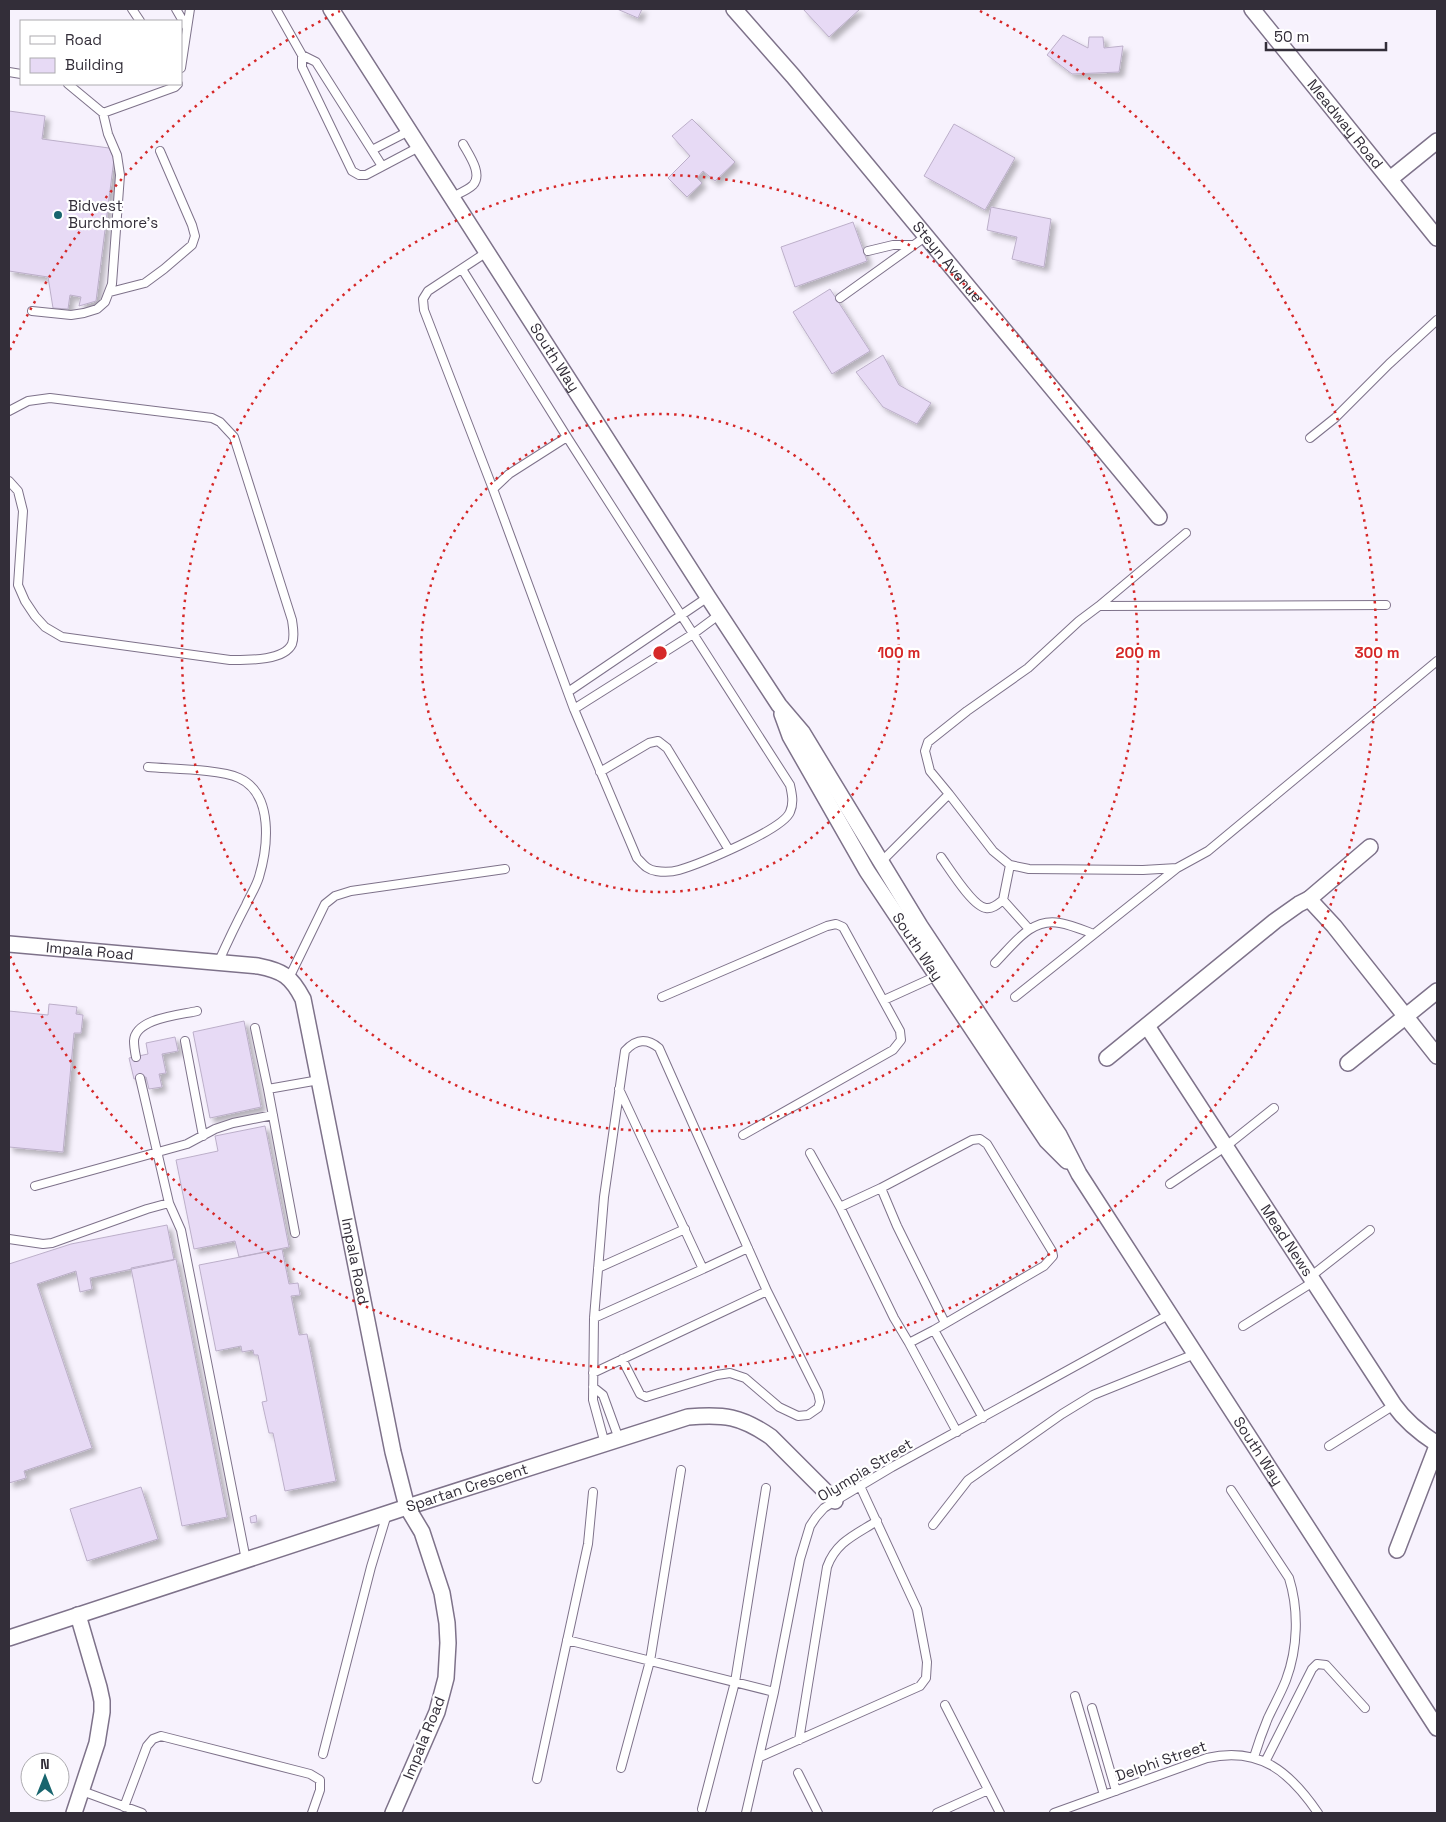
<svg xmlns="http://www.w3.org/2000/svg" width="1446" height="1822" font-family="'Space Grotesk',sans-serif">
<defs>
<filter id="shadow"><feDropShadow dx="4.5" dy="4.5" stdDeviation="2.5" flood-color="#0004"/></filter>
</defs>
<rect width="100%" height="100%" fill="#f7f2fd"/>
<path fill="#e7daf5" stroke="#bcafc9" filter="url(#shadow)" d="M617,9H642L638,18Z
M803,9H860L829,37Z
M1063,35L1088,48L1089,37H1103L1104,48L1123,46L1119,72L1072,74L1047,55Z
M9,111L45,116L42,139L109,148L114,159L96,301L79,306L81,297L70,295L68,309L53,308L48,277L9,271Z
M692,119L735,162L715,181L703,171L697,178L702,183L687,197L668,178L690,156L672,136Z
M954,124L1015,158L985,210L924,176Z
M991,207L1051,219L1044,267L1012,259L1017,237L987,230Z
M853,222L867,261L795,287L781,247Z
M830,289L870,351L832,374L793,312Z
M883,355L899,385L931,403L917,424L883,407L856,372Z
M49,1004L77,1007L76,1014L83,1015L81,1033H74L63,1152L9,1147V1011L48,1015Z
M244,1021L261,1107L210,1118L193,1032Z
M175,1037L178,1051L162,1054L166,1073L159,1074L162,1087L149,1089L146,1077L134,1079L129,1058L148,1054L146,1043Z
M265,1126L289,1247L239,1257L235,1241L194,1249L176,1160L218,1151L215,1136Z
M167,1225L174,1260L90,1278L92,1289L80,1292L76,1271L37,1284L92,1448L24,1471L26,1478L9,1483V1264L71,1244Z
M282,1249L289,1284L298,1283L300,1295L291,1296L299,1335L307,1334L336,1481L285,1491L273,1433H269L262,1402L267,1401L258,1355H254L253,1350L242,1352L241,1346L216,1351L199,1265Z
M176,1259L227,1517L182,1526L131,1268Z
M141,1487L158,1539L87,1561L70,1509Z
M256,1515L257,1522L251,1523L250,1517Z"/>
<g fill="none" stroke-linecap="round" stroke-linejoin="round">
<g stroke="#7e728a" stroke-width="10">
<path id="service" d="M132,9L140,21
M176,9L187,28
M276,9L302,55V67L352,171L359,175H366L419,147
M302,55L316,62L382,166
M181,68L190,9
M9,72L21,74
M103,113L175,87L178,84
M372,150L409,131
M452,197C458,194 468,190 473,185C483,174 469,155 463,144
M868,251L893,245H913
M487,252L428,291L423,299L424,310L493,489
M462,269L567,437L790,785C792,794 794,803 790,812C783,830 699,864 679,870C672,872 662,872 656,871C647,870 643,864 637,858L574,709L493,489L509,474L567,437
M110,292L145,283L164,269L192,245L195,236L192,225L160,151
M840,298L925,237
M32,311L71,315L84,313L97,309L105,302L112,284L120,175L117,155L108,134L103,113L68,84
M9,411L28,401L50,398L212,418L220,422L234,437L292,620C293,628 295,636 292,644C284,661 247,660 230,660L62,637L45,627L35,616L25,601L18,585L23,511L18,491L9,481
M1310,438L1335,418L1389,364L1437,320
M1099,606L1186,533
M568,692L708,597
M574,709L693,634L720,614
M148,767C171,769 219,769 239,778C274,794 268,847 259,877C256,887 250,896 246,905C236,924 227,943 218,963
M600,772L649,743L658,741L667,748L729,850
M949,794L993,851L1010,865L1029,869L1143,870L1177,868L1208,851L1437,661
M941,857C949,868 973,907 986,908C993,909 998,904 1003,900
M879,864L949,794L930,771L925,751L928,742L967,711L1028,668L1079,621L1099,606L1386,605
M1010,865L1003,900L1029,929
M995,963C1013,945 1031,917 1060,923C1071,925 1083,930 1094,934
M289,978L325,904L335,896L351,891L505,869
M662,997L827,926L836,924L843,927L900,1031L901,1040L893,1050L743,1135
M1015,997L1177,868
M884,1000L939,975
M255,1028L268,1089
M185,1041L203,1136
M136,1057C135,1052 134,1046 134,1041C135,1018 180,1015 197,1011
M140,1078L169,1203
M619,1089L703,1269L748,1248
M810,1153L840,1207L894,1318L909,1343L934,1330
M1170,1184L1225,1147L1274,1108
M35,1186L187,1144L215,1129L233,1123L273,1115
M840,1207L881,1188
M295,1233L268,1089L319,1080
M9,1239L43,1244L52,1243L147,1209L169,1203L181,1230L246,1560
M598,1268L685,1229
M1310,1277L1370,1230
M594,1318L703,1269
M945,1323L897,1226L881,1188L972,1140L980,1139L987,1144L1052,1251L1053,1256L1044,1266L934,1330L983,1418
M1243,1326L1313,1282
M909,1343L957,1432
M593,1373L767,1291
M593,1387L603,1395L619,1439
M605,1444L593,1400L594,1318L604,1197L625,1051C636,1039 647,1038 659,1048L767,1291L818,1393L820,1402L818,1408L808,1415L798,1416L779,1407L745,1378L730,1373L717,1375L646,1397L640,1394L622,1359
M1329,1446L1394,1405
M1231,1490L1289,1578C1299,1610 1298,1648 1286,1680C1281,1693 1274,1705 1268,1718C1263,1730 1258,1744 1254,1757
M933,1525L968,1480L1062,1414L1093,1395L1195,1354
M567,1640L774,1692
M1075,1696L1104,1795
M945,1705L1000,1813
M1092,1708L1116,1791
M799,1740L827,1567C836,1542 855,1535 877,1521
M323,1754L371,1567L387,1514
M760,1757L920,1686L926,1678L927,1662L917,1609L860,1486
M1265,1762L1312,1669L1317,1664L1326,1665L1365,1708
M621,1768L650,1661L681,1470
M798,1773L818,1813
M537,1779L588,1544L593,1492
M82,1791L142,1813
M124,1807L147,1746L153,1739L161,1736L310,1774L320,1780V1790L312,1813
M702,1809L735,1682L766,1488
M746,1813L774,1692L800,1559L810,1526L816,1517L824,1508L835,1501L892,1467L1170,1314
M937,1813L988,1790
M1054,1813L1207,1758C1260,1746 1290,1772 1318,1813"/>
</g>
<g stroke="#7e728a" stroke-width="18">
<g id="minor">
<path id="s1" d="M331,9L708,597L779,705L802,732L920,926L1059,1135L1079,1174L1437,1728"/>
<path id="s2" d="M734,9L793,76L1159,517"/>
<path id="s3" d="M1252,9L1437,238"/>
<path d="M1390,179L1437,141"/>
<path id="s4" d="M782,714L790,736L867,871L1047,1141L1067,1161"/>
<path d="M1309,899L1370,847"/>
<path id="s5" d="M9,944L258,966C283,971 291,976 303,999L393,1452L407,1507L422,1532L442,1593L447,1623L448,1643L446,1678L437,1712L393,1813"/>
<path id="s6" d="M1147,1026L1394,1405C1406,1422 1420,1433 1437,1444"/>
<path d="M1107,1058L1275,921L1299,904L1309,899L1334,926L1437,1056"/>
<path d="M1348,1063L1437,991"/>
<path d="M1397,1550L1437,1446"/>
<path id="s7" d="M9,1638L407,1507L688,1417C724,1414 741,1416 771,1437L835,1501"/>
<path d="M74,1813L97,1743L102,1712V1701L99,1687L78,1615"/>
</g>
</g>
<use href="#service" stroke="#fff" stroke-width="8"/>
<use href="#minor" stroke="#fff" stroke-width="15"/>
</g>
<g fill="none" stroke="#d62828" stroke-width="2.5" stroke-dasharray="2.5 5">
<circle cx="660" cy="653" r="239"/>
<circle cx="660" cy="653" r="478"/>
<path d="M10 350A717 717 0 0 1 340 11M980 11A717 717 0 1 1 10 956"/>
</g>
<circle fill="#18656e" stroke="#fff" stroke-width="2" cx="58" cy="215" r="5"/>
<g text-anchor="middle" stroke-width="4.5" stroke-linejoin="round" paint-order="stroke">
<g font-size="15" fill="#332e39" stroke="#fff">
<text dy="5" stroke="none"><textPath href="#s3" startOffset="148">Meadway Road</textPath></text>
<text dy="5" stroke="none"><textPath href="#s2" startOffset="331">Steyn Avenue</textPath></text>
<text dy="5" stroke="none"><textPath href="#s1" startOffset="414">South Way</textPath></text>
<text dy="5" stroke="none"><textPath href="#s4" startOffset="270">South Way</textPath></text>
<text dy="5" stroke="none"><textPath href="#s5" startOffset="81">Impala Road</textPath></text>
<text dy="5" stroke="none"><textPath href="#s6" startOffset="256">Mead News</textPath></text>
<text dy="5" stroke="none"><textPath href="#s5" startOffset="576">Impala Road</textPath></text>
<text dy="5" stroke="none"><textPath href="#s1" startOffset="1715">South Way</textPath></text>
<text transform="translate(865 1470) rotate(-31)" y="5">Olympia Street</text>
<text dy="5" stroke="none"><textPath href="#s7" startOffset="482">Spartan Crescent</textPath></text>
<text transform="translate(424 1738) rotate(-68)" y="5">Impala Road</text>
<text transform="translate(1161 1761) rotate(-19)" y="5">Delphi Street</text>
</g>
<g font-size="15" fill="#332e39" stroke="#fff" text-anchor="start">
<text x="68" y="211">Bidvest<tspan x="68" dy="17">Burchmore's</tspan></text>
</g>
</g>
<circle cx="660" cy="653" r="8" fill="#d62828" stroke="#fff" stroke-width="2.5"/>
<g font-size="15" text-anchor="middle" font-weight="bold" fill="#d62828" stroke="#fff" stroke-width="4.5" stroke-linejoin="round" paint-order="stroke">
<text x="899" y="658">100 m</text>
<text x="1138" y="658">200 m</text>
<text x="1377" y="658">300 m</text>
</g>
<rect width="1446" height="1822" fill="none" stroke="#332e39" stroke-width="20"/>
<rect x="20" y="20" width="162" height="65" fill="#ffffff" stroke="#adabb0"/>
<rect x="30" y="36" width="25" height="8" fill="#ffffff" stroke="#adabb0"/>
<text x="65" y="45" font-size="15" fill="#332e39">Road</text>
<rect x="30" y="58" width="25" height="15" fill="#e7daf5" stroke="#adabb0"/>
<text x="65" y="70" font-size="15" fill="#332e39">Building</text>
<g transform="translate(45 1777)"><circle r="24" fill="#ffffff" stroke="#adabb0"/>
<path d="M0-4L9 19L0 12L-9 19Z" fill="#18656e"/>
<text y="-8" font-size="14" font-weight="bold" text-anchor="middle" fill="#332e39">N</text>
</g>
<path d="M1266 42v8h120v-8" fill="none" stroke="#332e39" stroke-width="2.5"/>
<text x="1274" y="42" font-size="15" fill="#332e39" stroke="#ffffff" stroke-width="4" paint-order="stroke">50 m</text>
</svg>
